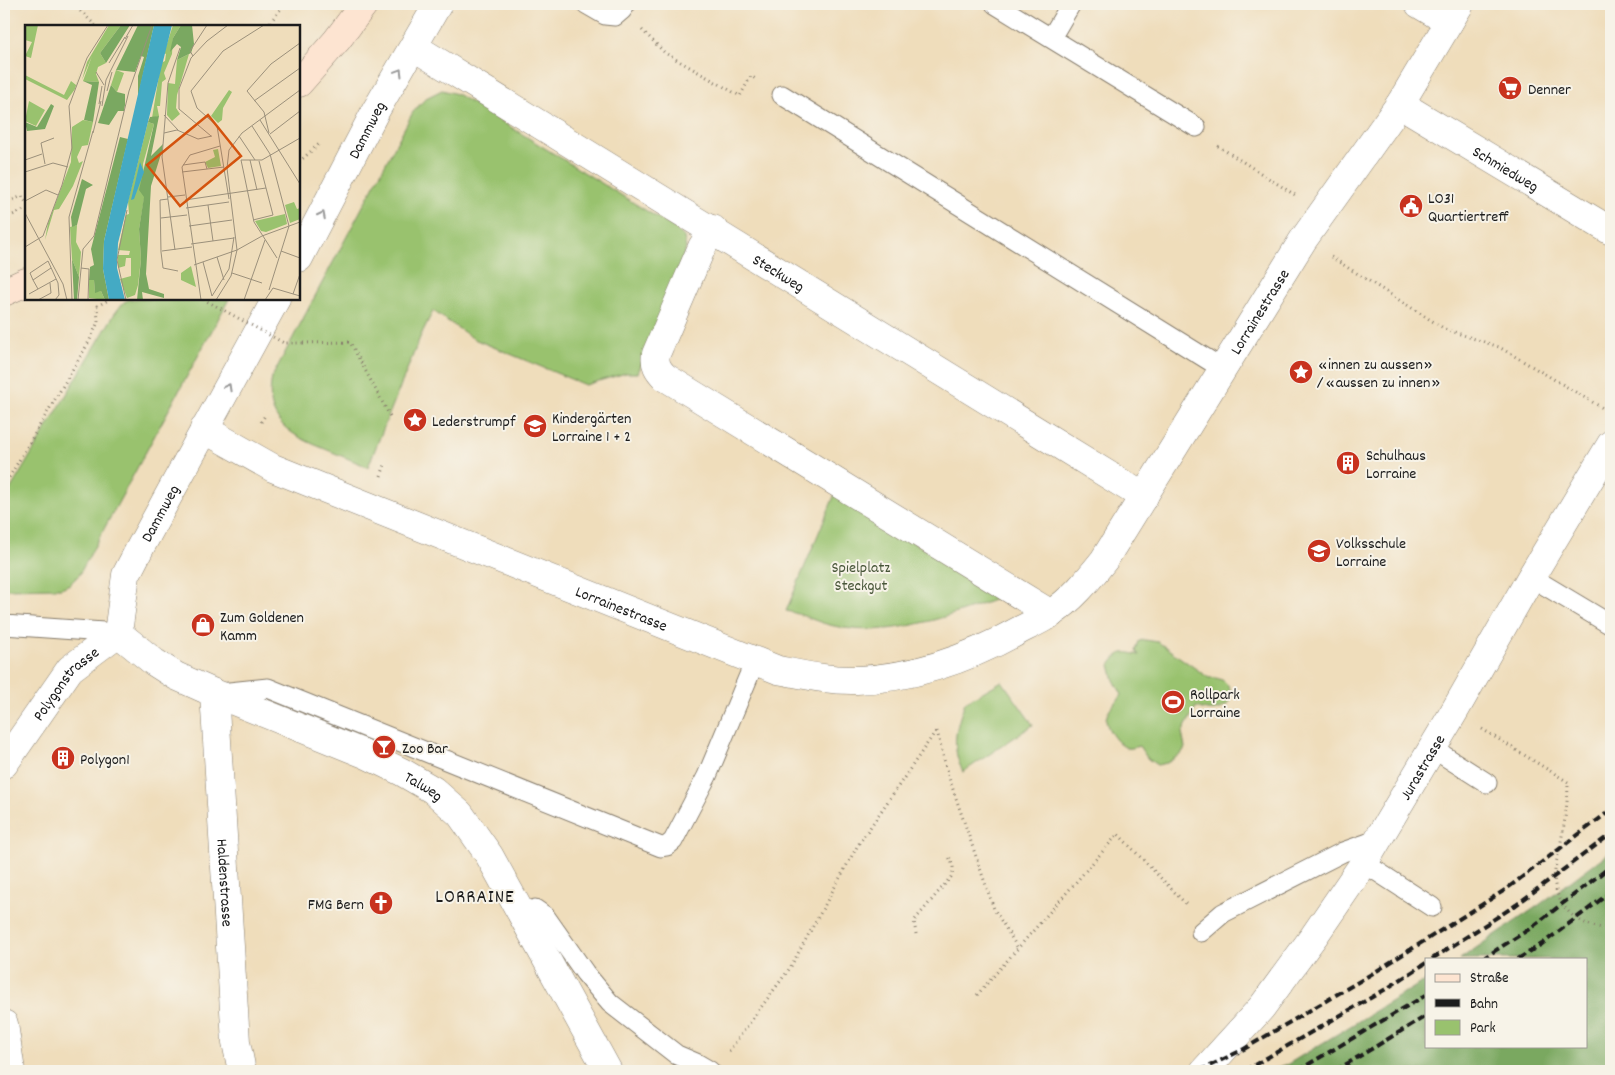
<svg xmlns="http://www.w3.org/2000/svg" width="1615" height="1075" font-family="Dekko,sans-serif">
<rect width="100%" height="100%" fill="#f7f3e8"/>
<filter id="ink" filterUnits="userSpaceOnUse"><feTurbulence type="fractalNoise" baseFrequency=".02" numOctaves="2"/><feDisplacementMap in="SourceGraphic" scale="10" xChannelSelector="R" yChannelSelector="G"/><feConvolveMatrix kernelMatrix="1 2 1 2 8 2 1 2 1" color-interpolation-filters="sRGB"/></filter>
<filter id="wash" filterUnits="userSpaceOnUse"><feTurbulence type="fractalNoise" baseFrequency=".0096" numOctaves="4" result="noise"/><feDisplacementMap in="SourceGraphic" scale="20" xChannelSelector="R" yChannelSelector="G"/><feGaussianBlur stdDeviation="1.12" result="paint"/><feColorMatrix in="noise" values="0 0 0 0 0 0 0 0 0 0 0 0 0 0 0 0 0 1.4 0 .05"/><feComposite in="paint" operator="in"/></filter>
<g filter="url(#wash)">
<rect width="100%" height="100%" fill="#efddbb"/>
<path fill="#99c26e" stroke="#5a6f45" d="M442,90L457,94L676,229L684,237L686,249L638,373H626L585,385L474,339L433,311L421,335L368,467C354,461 339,455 325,449C290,435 263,421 272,377L413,112L426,98Z
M130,299H229L79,575L70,584L61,588L4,589V500L115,313L124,302Z
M835,494L1002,597C950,616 890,639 834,626C818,623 803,614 786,611Z
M1145,640L1158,642L1209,678C1225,676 1236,689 1228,704C1217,713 1207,711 1196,707L1182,733L1185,748L1181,754L1167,763L1157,765L1148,759L1139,746C1135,747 1131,749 1127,748C1118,745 1106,729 1106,719C1107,710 1117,702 1122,695L1114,680L1110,665C1120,651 1123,651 1139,655L1136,651L1139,641Z
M1002,681L1033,725L963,772C950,746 956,728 965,702Z"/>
<path fill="#7aa861" stroke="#4b623e" d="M1611,851V1071H1266L1288,1064L1426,980V1046H1586V959H1460L1539,905Z"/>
</g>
<g filter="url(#ink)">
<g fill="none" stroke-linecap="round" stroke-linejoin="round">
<g stroke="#867c6c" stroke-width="21">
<path id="lane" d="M586,4L605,15L615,16L622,10L626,4
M995,4L1196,127
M1051,38L1071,4
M782,95L1223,369
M1531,577L1611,625
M4,625L118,633
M220,693L268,688L661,847L667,846L673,841L707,776L755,661
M1432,748L1487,783
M1364,863L1432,907
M522,914L535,909L545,916L585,973L610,1003L677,1055L698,1064L710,1071
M1201,932L1223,913L1343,852L1377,840"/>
</g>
<g stroke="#867c6c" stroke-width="29">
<g id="street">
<path d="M1419,4L1449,22"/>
<path id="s1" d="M414,47L1144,497"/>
<path id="s2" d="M1400,104L1611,231"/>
<path d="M713,229L702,247L656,354C654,364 658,370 665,377L1051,614"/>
<path id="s3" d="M299,258L376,110L438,4"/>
<path id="s4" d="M204,429L273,468L778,670C804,675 830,681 857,680C915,678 970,658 1020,630C1030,625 1041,620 1050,614C1072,600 1088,580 1104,560L1303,240L1400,104L1460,4"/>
<path id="s5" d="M118,633L154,662L176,676L214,693L365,754L402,772L433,790L460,814L489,855L608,1071"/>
<path id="s6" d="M118,633L126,575L141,546L276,299"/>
<path id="s7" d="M214,693L236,1042L242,1071"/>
<path id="s8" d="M4,764L70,669L118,633"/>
<path d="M4,1024L11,1071"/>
<path id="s9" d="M1204,1071L1262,1007L1314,936L1364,863L1454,712L1531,577L1611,444"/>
</g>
</g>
<g stroke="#867c6c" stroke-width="29">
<path id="secondary" d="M299,83L337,40L364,4
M4,292L26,282"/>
</g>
<path stroke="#867c6c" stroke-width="3" stroke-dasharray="1 4" stroke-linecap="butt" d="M73,4L96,26
M267,26L285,4
M642,30L665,53L740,96L751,76L757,80
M1218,146L1295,195
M299,162L319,144
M4,204L22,196L26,202
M4,219L26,209
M1331,257L1445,329L1499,347L1606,410
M203,299L216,306
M303,343L350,342L391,418
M261,422L266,414
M381,476L386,462
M4,486L90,340L98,322L97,306L110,299
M1482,729L1568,782C1568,804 1564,825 1560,847C1557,859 1553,873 1555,885C1560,913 1585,929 1611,928
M937,731L947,772L994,909L1019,950
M916,934L914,921L951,877C955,868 953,864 948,855
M977,995L1118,834L1187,905
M729,1051L790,968L858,845L936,731"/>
<use href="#lane" stroke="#fff" stroke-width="19"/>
<use href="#street" stroke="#fff" stroke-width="28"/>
<use href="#secondary" stroke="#fde4d1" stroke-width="28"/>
<path stroke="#1c1c1c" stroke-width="4" stroke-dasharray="8 4" stroke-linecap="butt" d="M1432,959L1516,905L1611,834
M1482,959L1531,928L1611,866
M1518,959L1542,944L1611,892
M1199,1071L1244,1049L1375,972L1505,890L1611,810
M1244,1071L1386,989L1426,963
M1297,1071L1426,995
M1335,1071L1426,1016"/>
<path stroke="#867c6c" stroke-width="3" stroke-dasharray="1 4" stroke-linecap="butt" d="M216,306L284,343H303"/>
</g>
<defs><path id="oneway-chevron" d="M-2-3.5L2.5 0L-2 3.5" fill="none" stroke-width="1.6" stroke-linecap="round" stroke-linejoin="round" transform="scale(1.25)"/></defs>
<g stroke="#999">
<use href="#oneway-chevron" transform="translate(399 72) rotate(-59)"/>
<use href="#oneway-chevron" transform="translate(322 215) rotate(-63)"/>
<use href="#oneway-chevron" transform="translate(228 387) rotate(-61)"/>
</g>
</g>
<defs>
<g id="supermarket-disc" transform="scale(1.25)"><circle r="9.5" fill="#c8321e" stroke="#f7f3e8"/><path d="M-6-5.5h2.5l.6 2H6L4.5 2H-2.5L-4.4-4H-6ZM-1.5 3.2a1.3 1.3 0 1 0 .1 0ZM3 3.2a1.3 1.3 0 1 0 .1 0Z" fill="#fff"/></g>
<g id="civic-disc" transform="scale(1.25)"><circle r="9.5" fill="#c8321e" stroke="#f7f3e8"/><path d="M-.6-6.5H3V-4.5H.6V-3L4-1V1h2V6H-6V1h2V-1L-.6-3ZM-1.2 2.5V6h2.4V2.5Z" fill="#fff"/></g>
<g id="sight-disc" transform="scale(1.25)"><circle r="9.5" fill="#c8321e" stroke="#f7f3e8"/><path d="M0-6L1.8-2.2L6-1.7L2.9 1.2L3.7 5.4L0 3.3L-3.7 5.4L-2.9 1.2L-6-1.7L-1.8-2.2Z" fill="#fff"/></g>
<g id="school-disc" transform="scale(1.25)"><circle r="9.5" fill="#c8321e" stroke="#f7f3e8"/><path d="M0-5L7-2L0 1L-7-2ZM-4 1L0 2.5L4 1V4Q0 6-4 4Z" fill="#fff"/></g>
<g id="building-disc" transform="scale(1.25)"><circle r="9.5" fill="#c8321e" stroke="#f7f3e8"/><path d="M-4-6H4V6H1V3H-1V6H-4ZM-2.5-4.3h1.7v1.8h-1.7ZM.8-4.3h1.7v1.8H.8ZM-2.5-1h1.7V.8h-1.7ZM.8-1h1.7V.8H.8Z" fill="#fff"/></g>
<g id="shop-disc" transform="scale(1.25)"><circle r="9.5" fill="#c8321e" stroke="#f7f3e8"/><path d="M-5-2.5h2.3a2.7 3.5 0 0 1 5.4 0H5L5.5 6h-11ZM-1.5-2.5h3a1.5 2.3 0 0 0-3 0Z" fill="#fff"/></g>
<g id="stadium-disc" transform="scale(1.25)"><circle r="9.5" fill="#c8321e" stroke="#f7f3e8"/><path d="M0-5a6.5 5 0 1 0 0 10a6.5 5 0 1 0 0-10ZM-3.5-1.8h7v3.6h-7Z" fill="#fff"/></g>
<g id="bar-disc" transform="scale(1.25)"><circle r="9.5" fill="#c8321e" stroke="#f7f3e8"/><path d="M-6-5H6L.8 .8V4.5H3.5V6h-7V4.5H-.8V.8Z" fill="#fff"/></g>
<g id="church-disc" transform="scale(1.25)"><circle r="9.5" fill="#c8321e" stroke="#f7f3e8"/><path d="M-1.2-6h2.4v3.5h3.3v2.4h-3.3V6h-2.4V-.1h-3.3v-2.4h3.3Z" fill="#fff"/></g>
</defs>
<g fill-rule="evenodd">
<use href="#supermarket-disc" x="1510" y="88"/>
<use href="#civic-disc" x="1411" y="206"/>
<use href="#sight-disc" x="1301" y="372"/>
<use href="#sight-disc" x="415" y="420"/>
<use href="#school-disc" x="535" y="426"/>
<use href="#building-disc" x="1348" y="463"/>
<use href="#school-disc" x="1319" y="551"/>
<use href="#shop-disc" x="203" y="625"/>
<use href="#stadium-disc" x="1173" y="702"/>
<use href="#bar-disc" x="384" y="747"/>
<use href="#building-disc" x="63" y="758"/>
<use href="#church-disc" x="381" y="903"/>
</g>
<g text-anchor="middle" stroke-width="4" stroke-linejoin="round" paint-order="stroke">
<g font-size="16" fill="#1c1c1c" stroke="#f7f3e8" text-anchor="start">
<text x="1528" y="94">Denner</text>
<text x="1428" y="203">LO31<tspan x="1428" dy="18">Quartiertreff</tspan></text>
<text x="1318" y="369">«innen zu aussen»<tspan x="1318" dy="18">⁄ «aussen zu innen»</tspan></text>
<text x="552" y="423">Kindergärten<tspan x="552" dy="18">Lorraine 1 + 2</tspan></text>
<text x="432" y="426">Lederstrumpf</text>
<text x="1366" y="460">Schulhaus<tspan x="1366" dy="18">Lorraine</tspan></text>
<text x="1336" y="548">Volksschule<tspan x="1336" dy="18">Lorraine</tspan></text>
<text x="220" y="622">Zum Goldenen<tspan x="220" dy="18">Kamm</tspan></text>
<text x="1190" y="699">Rollpark<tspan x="1190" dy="18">Lorraine</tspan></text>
<text x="402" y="753">Zoo Bar</text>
<text x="80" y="764">Polygon1</text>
<text x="364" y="909" text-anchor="end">FMG Bern</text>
</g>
<g font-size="16" fill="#1c1c1c" stroke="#f7f3e8">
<text dy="6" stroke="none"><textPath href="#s3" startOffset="145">Dammweg</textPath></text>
<text dy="6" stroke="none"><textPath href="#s2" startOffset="124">Schmiedweg</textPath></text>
<text dy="6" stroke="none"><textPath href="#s1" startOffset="429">Steckweg</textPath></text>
<text dy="6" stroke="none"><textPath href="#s4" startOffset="1279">Lorrainestrasse</textPath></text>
<text dy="6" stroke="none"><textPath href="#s6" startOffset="129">Dammweg</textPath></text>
<text dy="6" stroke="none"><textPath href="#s4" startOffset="455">Lorrainestrasse</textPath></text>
<text dy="6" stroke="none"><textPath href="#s8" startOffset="102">Polygonstrasse</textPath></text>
<text dy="6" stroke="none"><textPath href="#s9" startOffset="375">Jurastrasse</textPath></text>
<text dy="6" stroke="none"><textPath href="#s5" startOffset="344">Talweg</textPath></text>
<text dy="6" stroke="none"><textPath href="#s7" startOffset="190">Haldenstrasse</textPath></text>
</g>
<g font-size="16" fill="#485639" stroke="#f7f3e8">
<text x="861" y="572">Spielplatz<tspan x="861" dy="18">Steckgut</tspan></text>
</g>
<g font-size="19" letter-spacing="1" fill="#1c1c1c" stroke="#f7f3e8">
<text x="475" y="902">LORRAINE</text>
</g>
</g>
<g transform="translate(25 25)">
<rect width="275" height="275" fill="#efddbb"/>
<path d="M0,0H13L6,33L0,31L7,17L0,15ZM84,0H96L75,28L81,38L73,42L71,49L74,57L58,56L67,31L57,55L62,37ZM148,0H151L149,8L151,0H156L148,13L147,29L139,48L141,54L137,57L135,81H132L134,91L127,93L136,38L140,36L141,29L139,28ZM164,29L152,70L151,83L155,89L147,96L142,90L143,58L150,59L152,35ZM57,40L50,64L42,75L0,54V50L39,70L46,56L51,60ZM91,45L99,48L92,67L86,60ZM204,65L207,67L198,83L197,95L193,98L186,91ZM4,76L20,85L11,101L0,96ZM58,95L68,97L63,120L57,121L52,132L54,138L58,136L48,161L34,184L29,185L20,215L23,198L46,137L47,102ZM123,97L129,99L118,139L119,151L115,164L120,168L114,204L116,234L113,260L110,270L102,273L95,254L106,251V233H101L100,241L93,243V230H104L105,226L93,225L101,190L104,189L103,176ZM193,124L196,141L183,143L180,137L190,132L188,125ZM269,177L272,184L275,183V194L265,198L260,180ZM260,189L262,199L241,207L236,206L230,196ZM52,200L51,217L56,227L54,252L47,234L45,202ZM166,241L171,262L156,255V248ZM64,255H69L70,267L76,266L80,275L64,273Z" fill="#99c26e"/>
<path d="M96,0H105L81,38L75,28ZM113,0H129L113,72V51L119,32L116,31L110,47L91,45ZM156,0H167L169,19L166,28L152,35L156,22L152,19L145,27L148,13ZM58,56L74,57L68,97L59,95L67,60ZM86,60L92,67L100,69V80L99,86H93L84,100L73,98ZM26,79L29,81L20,104L2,106L0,97L12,102ZM134,91L126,131L138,119L137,126L126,161L121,249L124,264L139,269V273L117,267L118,275H112L116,234L114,204L119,172L114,165L129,99L123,97L125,92ZM95,112L103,114L79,216L78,244L84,275H80L76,266L70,268L69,255H64L65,242L69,240L66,224ZM57,154L68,160L61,164L52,200L47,202L46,192ZM47,234L54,252L52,275H49Z" fill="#7aa861"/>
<path d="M129,0H147L93,218L92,243L100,275H84L78,244L79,216ZM115,137L119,147L109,174L106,175Z" fill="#44aac4"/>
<path fill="none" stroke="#9b907b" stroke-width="1" d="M100,14L108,0M168,31L165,26L182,0M84,38L100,12M71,47L79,60M82,66L87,47M229,76L275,43M74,79L77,61M77,81L81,55L103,11M139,90L153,105M235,95L275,159M227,101L245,129L264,201L244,265M68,108L76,76M139,108L152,105L173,114L187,111M244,108L239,87L222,66L246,39L275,18M245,109L275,86M186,111L154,84V64L166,33L182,16L203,0M214,111L230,135M0,135L17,129M225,135L232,165M20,139L16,118L29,113M158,140L180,137L182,144M0,147L28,138L43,142M157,147L199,142M143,172L160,170M143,174L135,175L136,227L138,243L153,246M204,174L192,101L172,83L166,66L198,26L239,0M160,175L241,163M0,176L21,165L33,170M183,180L188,216M161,183L204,177M0,188L38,259L42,275M136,193L162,190M228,195L248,190L234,136M164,201L207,195M166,219L209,213M0,222L18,211L37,160L47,123L44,81L62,33L83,0M150,225L137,132L143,58L155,23M137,226L167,222M256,226L275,233M192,232L199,255M252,233L229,197L216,135H237L275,113M178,237L187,271L204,244L209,212M169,240L212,225L237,211L275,197M56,243L64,244L63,275M207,248L237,258M8,255L5,248L23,236L33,258L34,270L30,275M13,264L8,255L26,243M4,269L31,254M268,269L275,249M13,275L26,268L25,258M47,275L44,192L68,106M53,275L58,224L69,211L104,66L127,0M101,275L92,235L102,185M176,275L157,142L165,130L195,121M191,275L206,251L212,225L202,143L204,125L217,108L275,65M219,275L240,215M240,275L248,263L275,271"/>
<path fill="#d4530e" fill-opacity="0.15" stroke="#d4530e" stroke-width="2.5" d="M183,90L216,131L155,181L122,140Z"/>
<rect width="275" height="275" fill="none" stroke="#1c1c1c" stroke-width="2.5"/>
</g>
<rect width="1615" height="1075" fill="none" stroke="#f7f3e8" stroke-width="20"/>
<rect x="1425" y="958" width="162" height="90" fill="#f7f3e8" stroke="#9f9d96"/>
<rect x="1435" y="974" width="25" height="8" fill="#fde4d1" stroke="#9f9d96"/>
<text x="1470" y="982" font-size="15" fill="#1c1c1c">Straße</text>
<rect x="1435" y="999" width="25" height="8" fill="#1c1c1c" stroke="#9f9d96"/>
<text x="1470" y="1008" font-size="15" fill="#1c1c1c">Bahn</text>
<rect x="1435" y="1020" width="25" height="15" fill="#99c26e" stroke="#9f9d96"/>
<text x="1470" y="1032" font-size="15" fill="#1c1c1c">Park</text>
</svg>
